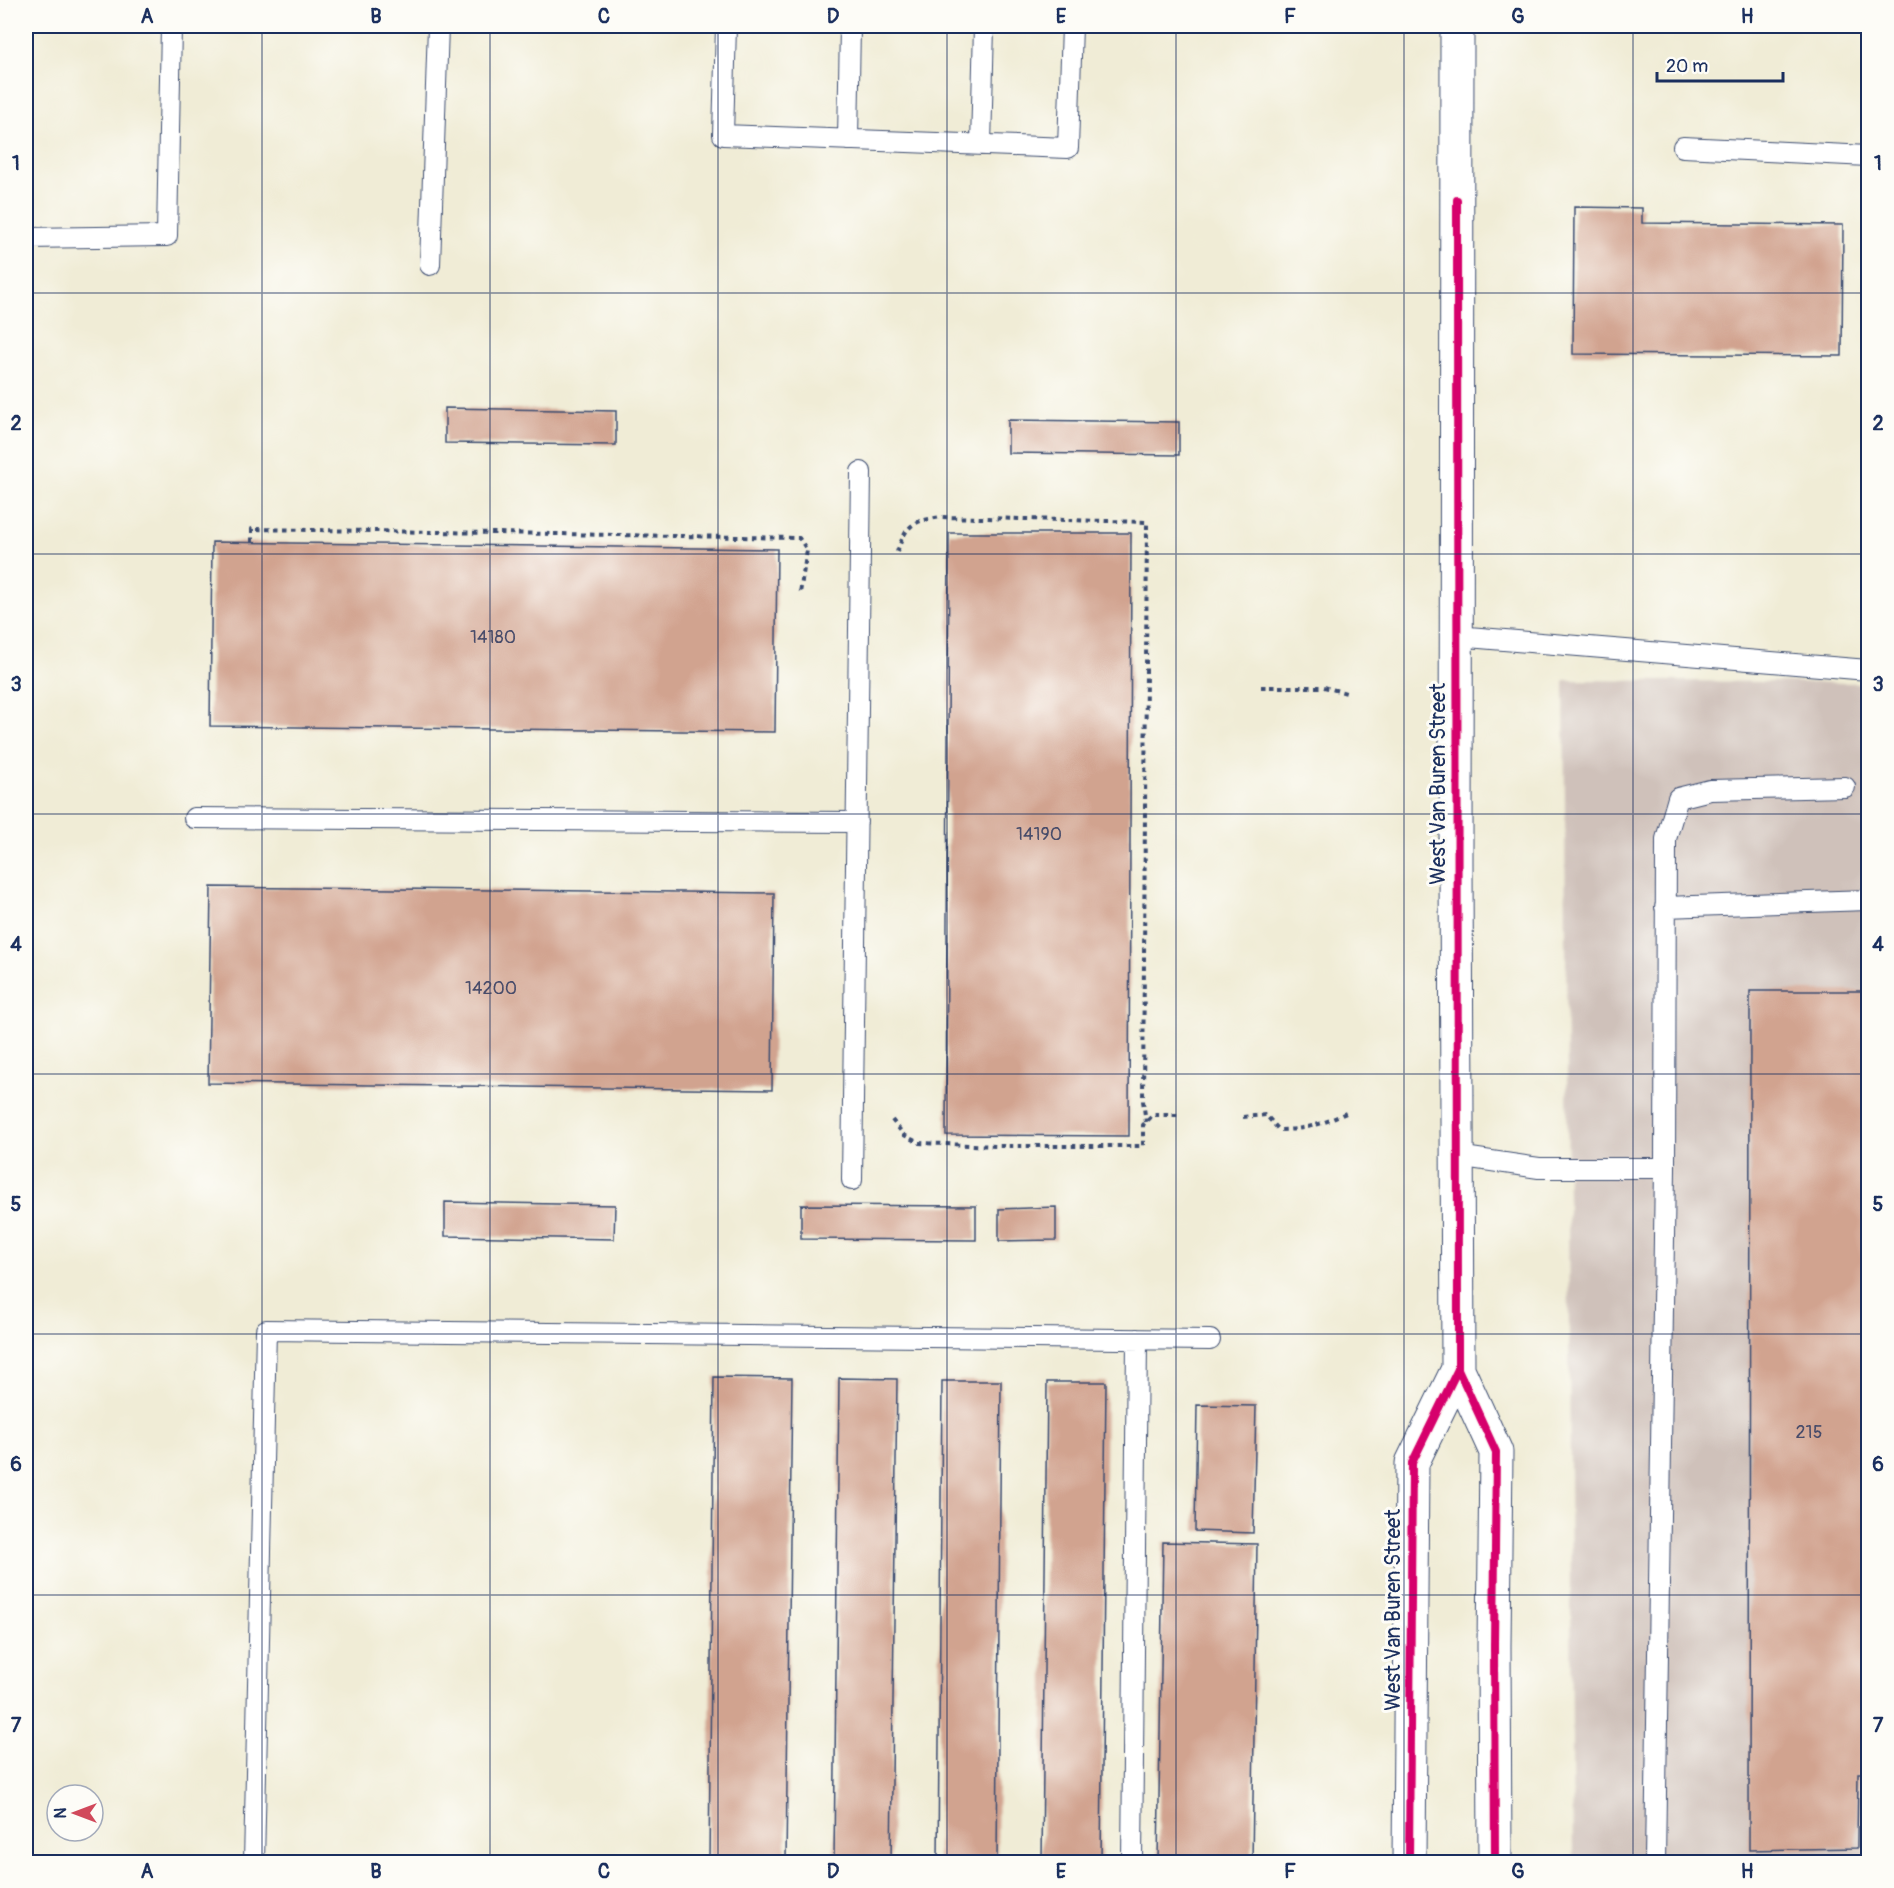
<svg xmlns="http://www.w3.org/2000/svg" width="1894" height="1888" font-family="Pangolin,sans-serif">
<rect width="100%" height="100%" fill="#fdfcf7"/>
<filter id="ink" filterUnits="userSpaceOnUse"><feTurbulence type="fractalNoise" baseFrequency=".0167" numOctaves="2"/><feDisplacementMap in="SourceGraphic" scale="12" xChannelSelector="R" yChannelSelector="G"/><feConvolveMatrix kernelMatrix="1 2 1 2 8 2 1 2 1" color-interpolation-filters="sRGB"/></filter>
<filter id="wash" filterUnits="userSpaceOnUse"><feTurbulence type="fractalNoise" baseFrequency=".008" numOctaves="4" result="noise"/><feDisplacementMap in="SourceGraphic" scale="24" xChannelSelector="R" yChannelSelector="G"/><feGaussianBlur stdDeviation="1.35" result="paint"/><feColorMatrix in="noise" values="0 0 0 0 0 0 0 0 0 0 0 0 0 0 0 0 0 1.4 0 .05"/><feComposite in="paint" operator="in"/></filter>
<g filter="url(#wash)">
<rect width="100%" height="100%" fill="#f0ecd6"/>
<path fill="#cfc1ba" d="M1564,680L1868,683V1862H1573Z"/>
<g id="blocks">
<path fill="#d1a38f" d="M1574,207L1642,208V223L1843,225L1842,356L1573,354Z
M445,408L616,411V445L445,443Z
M1008,420L1179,422V455L1008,453Z
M949,533H1131L1129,1136L946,1135Z
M212,542L777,549L775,732L210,726Z
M211,887L774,893L772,1090L208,1083Z
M1750,991H1868V1773H1858L1857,1848L1749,1850Z
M445,1202L615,1205L614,1239L445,1236Z
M801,1205L976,1206V1240L801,1239Z
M1056,1207V1240L999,1241V1209Z
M714,1377L792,1378L786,1862H709Z
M839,1378L897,1379L891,1862H834Z
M942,1381H1001L997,1862H938Z
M1047,1382H1106L1101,1862H1042Z
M1197,1405L1256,1406L1253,1533L1195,1531Z
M1163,1542L1257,1544L1252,1862H1158Z"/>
</g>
</g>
<g filter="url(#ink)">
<use href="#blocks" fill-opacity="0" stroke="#3b4b70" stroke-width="1.5"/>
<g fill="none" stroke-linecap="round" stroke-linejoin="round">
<g stroke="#3b4b70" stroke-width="22">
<path id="service" d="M726,26L723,135L1068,148L1072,26
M848,140L850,26
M981,145L984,26
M1683,147L1868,156
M26,238L167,236L171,26
M430,265L438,26
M1456,636L1868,670
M194,818L857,822
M1665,907L1868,900
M1457,1156L1539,1168H1665L1666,839L1678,798L1710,790L1845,787
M852,1180L861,472
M254,1862L266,1330L1210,1340
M1132,1862L1137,1339
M1655,1862L1665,1168"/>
</g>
<g stroke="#3b4b70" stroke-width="35">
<path id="primary" d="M1457,26L1456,863L1458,1369L1496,1452L1494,1646L1495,1862
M1409,1862L1412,1463L1458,1369"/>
</g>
<path stroke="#3b4b70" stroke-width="4" stroke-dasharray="4.5 4.5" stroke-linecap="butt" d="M252,542V529L799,538L807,550L800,593
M897,552C907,524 912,521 942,517L1147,522L1143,1101L1146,1122
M1261,687H1324L1350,694
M1243,1117L1266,1115L1279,1130C1304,1130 1323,1124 1346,1113
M892,1120L904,1135L919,1143L997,1146H1143V1125L1153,1115H1179"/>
<use href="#service" stroke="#fff" stroke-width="20"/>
<use href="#primary" stroke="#fff" stroke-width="33"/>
<g stroke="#fdfcf7" stroke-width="11">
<path id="cycleway" d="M1457,200L1458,1369L1496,1452L1494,1646L1495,1862
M1409,1862L1412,1463L1458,1369"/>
</g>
<use href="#cycleway" stroke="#d6006c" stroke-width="8"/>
</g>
</g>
<path fill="none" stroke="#1b2f5e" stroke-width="1.5" stroke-opacity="0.55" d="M262,26V1862M490,26V1862M718,26V1862M947,26V1862M1176,26V1862M1404,26V1862M1633,26V1862M26,293H1868M26,554H1868M26,814H1868M26,1074H1868M26,1334H1868M26,1595H1868"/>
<g text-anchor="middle" stroke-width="6" stroke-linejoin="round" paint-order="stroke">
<g font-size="18" fill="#484c6a">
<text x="493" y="643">14180</text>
<text x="1039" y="840">14190</text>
<text x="491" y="994">14200</text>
<text x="1809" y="1438">215</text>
</g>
<g font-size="21" fill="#1b2f5e" stroke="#fdfcf7">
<text transform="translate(1438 784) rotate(-90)" y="7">West Van Buren Street</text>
<text transform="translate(1393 1610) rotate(-90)" y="7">West Van Buren Street</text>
</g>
</g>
<rect width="1894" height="1888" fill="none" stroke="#fdfcf7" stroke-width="66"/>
<g transform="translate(75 1813) rotate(270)"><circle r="28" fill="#fdfcf7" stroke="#a3aaba" stroke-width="1.5"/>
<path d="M0-4.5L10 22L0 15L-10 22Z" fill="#d1495b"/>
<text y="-9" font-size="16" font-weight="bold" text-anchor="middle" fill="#1b2f5e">N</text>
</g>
<path d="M1657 72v9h126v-9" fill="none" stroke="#1b2f5e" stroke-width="3"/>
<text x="1666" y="72" font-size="18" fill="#1b2f5e" stroke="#fdfcf7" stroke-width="4.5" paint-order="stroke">20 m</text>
<rect x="33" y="33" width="1828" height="1822" fill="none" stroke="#1b2f5e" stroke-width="2"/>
<g font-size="20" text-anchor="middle" font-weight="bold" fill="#1b2f5e">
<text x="147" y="23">A</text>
<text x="376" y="23">B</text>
<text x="604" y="23">C</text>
<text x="833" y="23">D</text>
<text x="1061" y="23">E</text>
<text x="1290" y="23">F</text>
<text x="1518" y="23">G</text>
<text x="1747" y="23">H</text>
<text x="16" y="170">1</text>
<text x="1878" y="170">1</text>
<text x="16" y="430">2</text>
<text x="1878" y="430">2</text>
<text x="16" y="691">3</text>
<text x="1878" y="691">3</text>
<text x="16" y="951">4</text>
<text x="1878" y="951">4</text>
<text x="16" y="1211">5</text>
<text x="1878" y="1211">5</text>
<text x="16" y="1471">6</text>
<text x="1878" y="1471">6</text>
<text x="16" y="1732">7</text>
<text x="1878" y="1732">7</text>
<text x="147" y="1878">A</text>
<text x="376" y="1878">B</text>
<text x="604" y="1878">C</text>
<text x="833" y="1878">D</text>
<text x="1061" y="1878">E</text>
<text x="1290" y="1878">F</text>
<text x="1518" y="1878">G</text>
<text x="1747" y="1878">H</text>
</g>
</svg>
